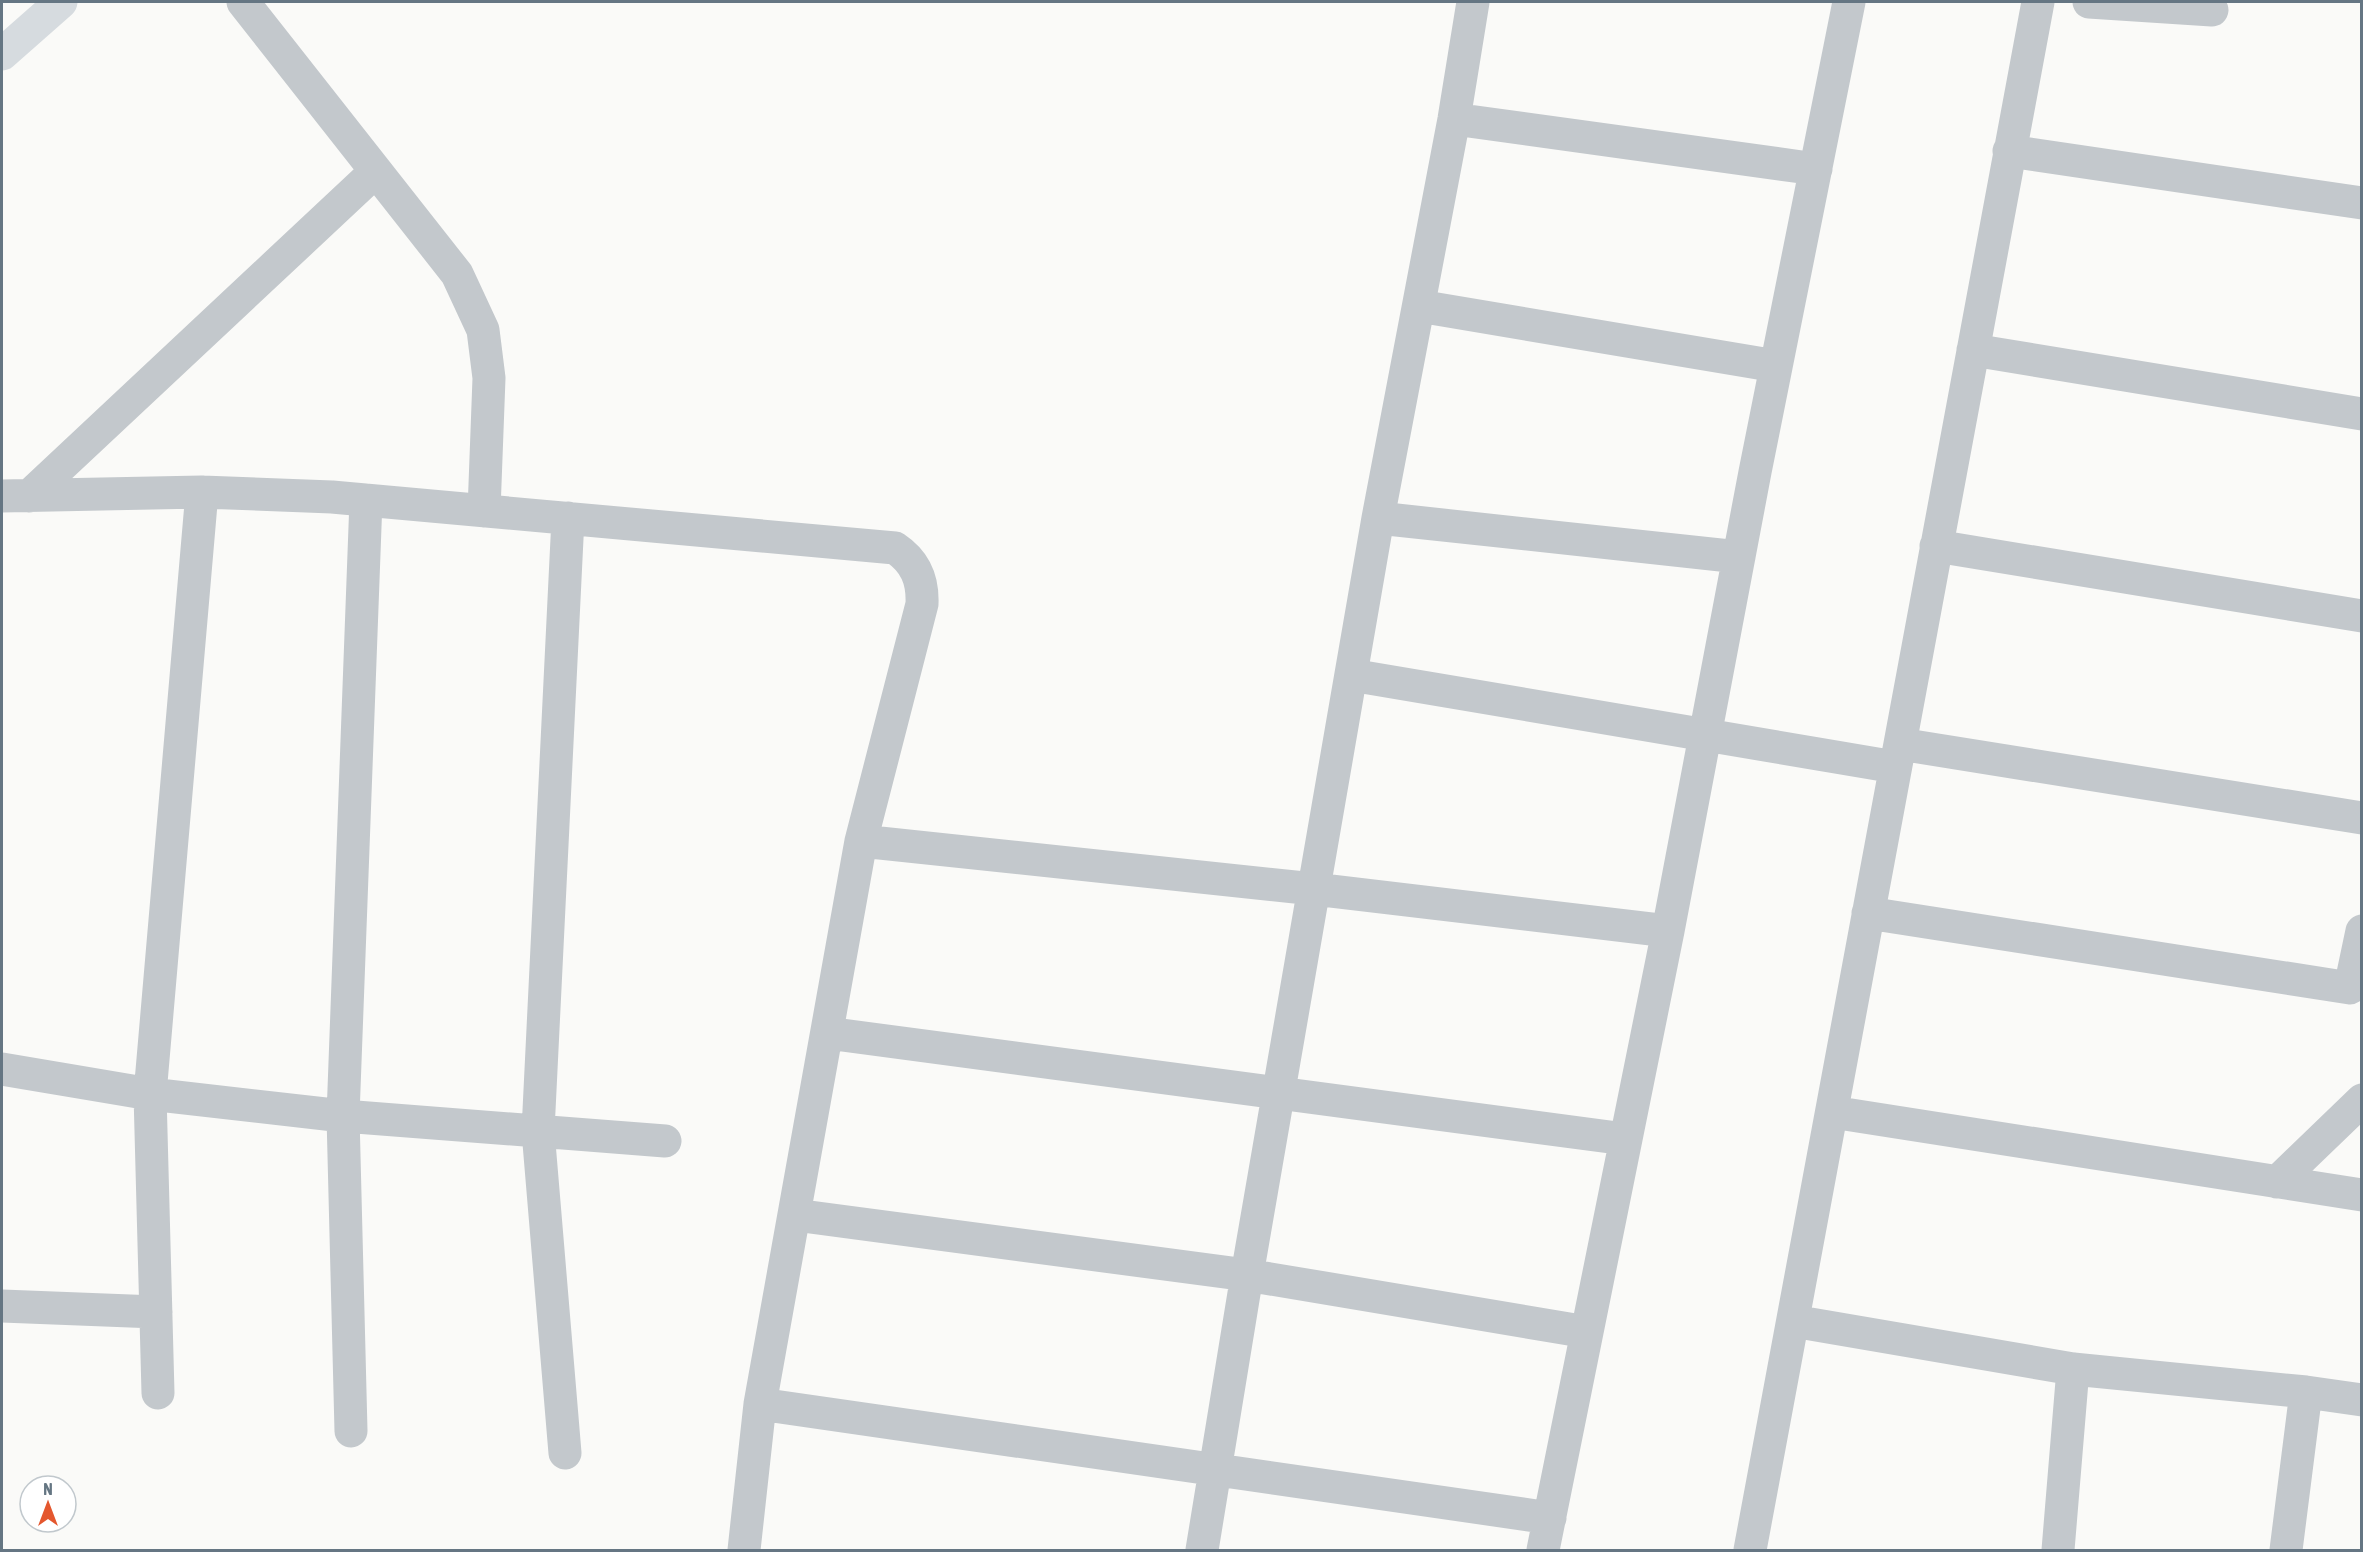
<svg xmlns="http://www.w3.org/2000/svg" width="2363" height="1552" font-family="'Asap Condensed',sans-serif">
<rect width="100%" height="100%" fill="#fafaf8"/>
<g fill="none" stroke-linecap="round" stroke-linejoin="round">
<path stroke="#c3c8cc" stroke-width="33" d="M243,2L457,274L483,330L489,378L484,511
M2089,2L2212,10
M1454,119L1816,169
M2009,151L2362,203
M1419,306L1776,366
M1973,350L2362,414
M2,496L202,492L332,497L895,548C916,562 923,580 922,604L861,841L760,1404L744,1550
M29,496L376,171
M1378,518L1739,557
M1936,546L2362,616
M1351,675L1895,767
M1900,744L2362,818
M861,841L1314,889L1668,931
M1868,913L2350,988L2362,931
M827,1033L1625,1139
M2,1069L150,1094L343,1116L665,1141
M1832,1112L2362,1195
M2277,1182L2362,1100
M795,1215L1247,1275L1587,1332
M2,1306L156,1312
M1793,1321L2073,1369L2306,1392L2362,1400
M158,1393L150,1094L202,492
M760,1404L1550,1518
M351,1431L343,1116L366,500
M565,1453L538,1131L568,518
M1202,1550L1247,1275L1378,518L1454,119L1473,2
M1543,1550L1668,931L1755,472L1849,2
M1750,1550L2038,2
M2058,1550L2073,1369
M2286,1550L2306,1392"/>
<path stroke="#d6dbdf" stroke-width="33" d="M2,54L61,2"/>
</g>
<rect width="2363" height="1552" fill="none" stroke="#657683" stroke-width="6"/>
<g transform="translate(48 1504)"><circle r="28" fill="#ffffff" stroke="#c1c8cd" stroke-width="1.5"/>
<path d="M0-4.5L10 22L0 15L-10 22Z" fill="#e4572e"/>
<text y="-9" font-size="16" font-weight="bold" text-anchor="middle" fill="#657683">N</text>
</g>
</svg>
